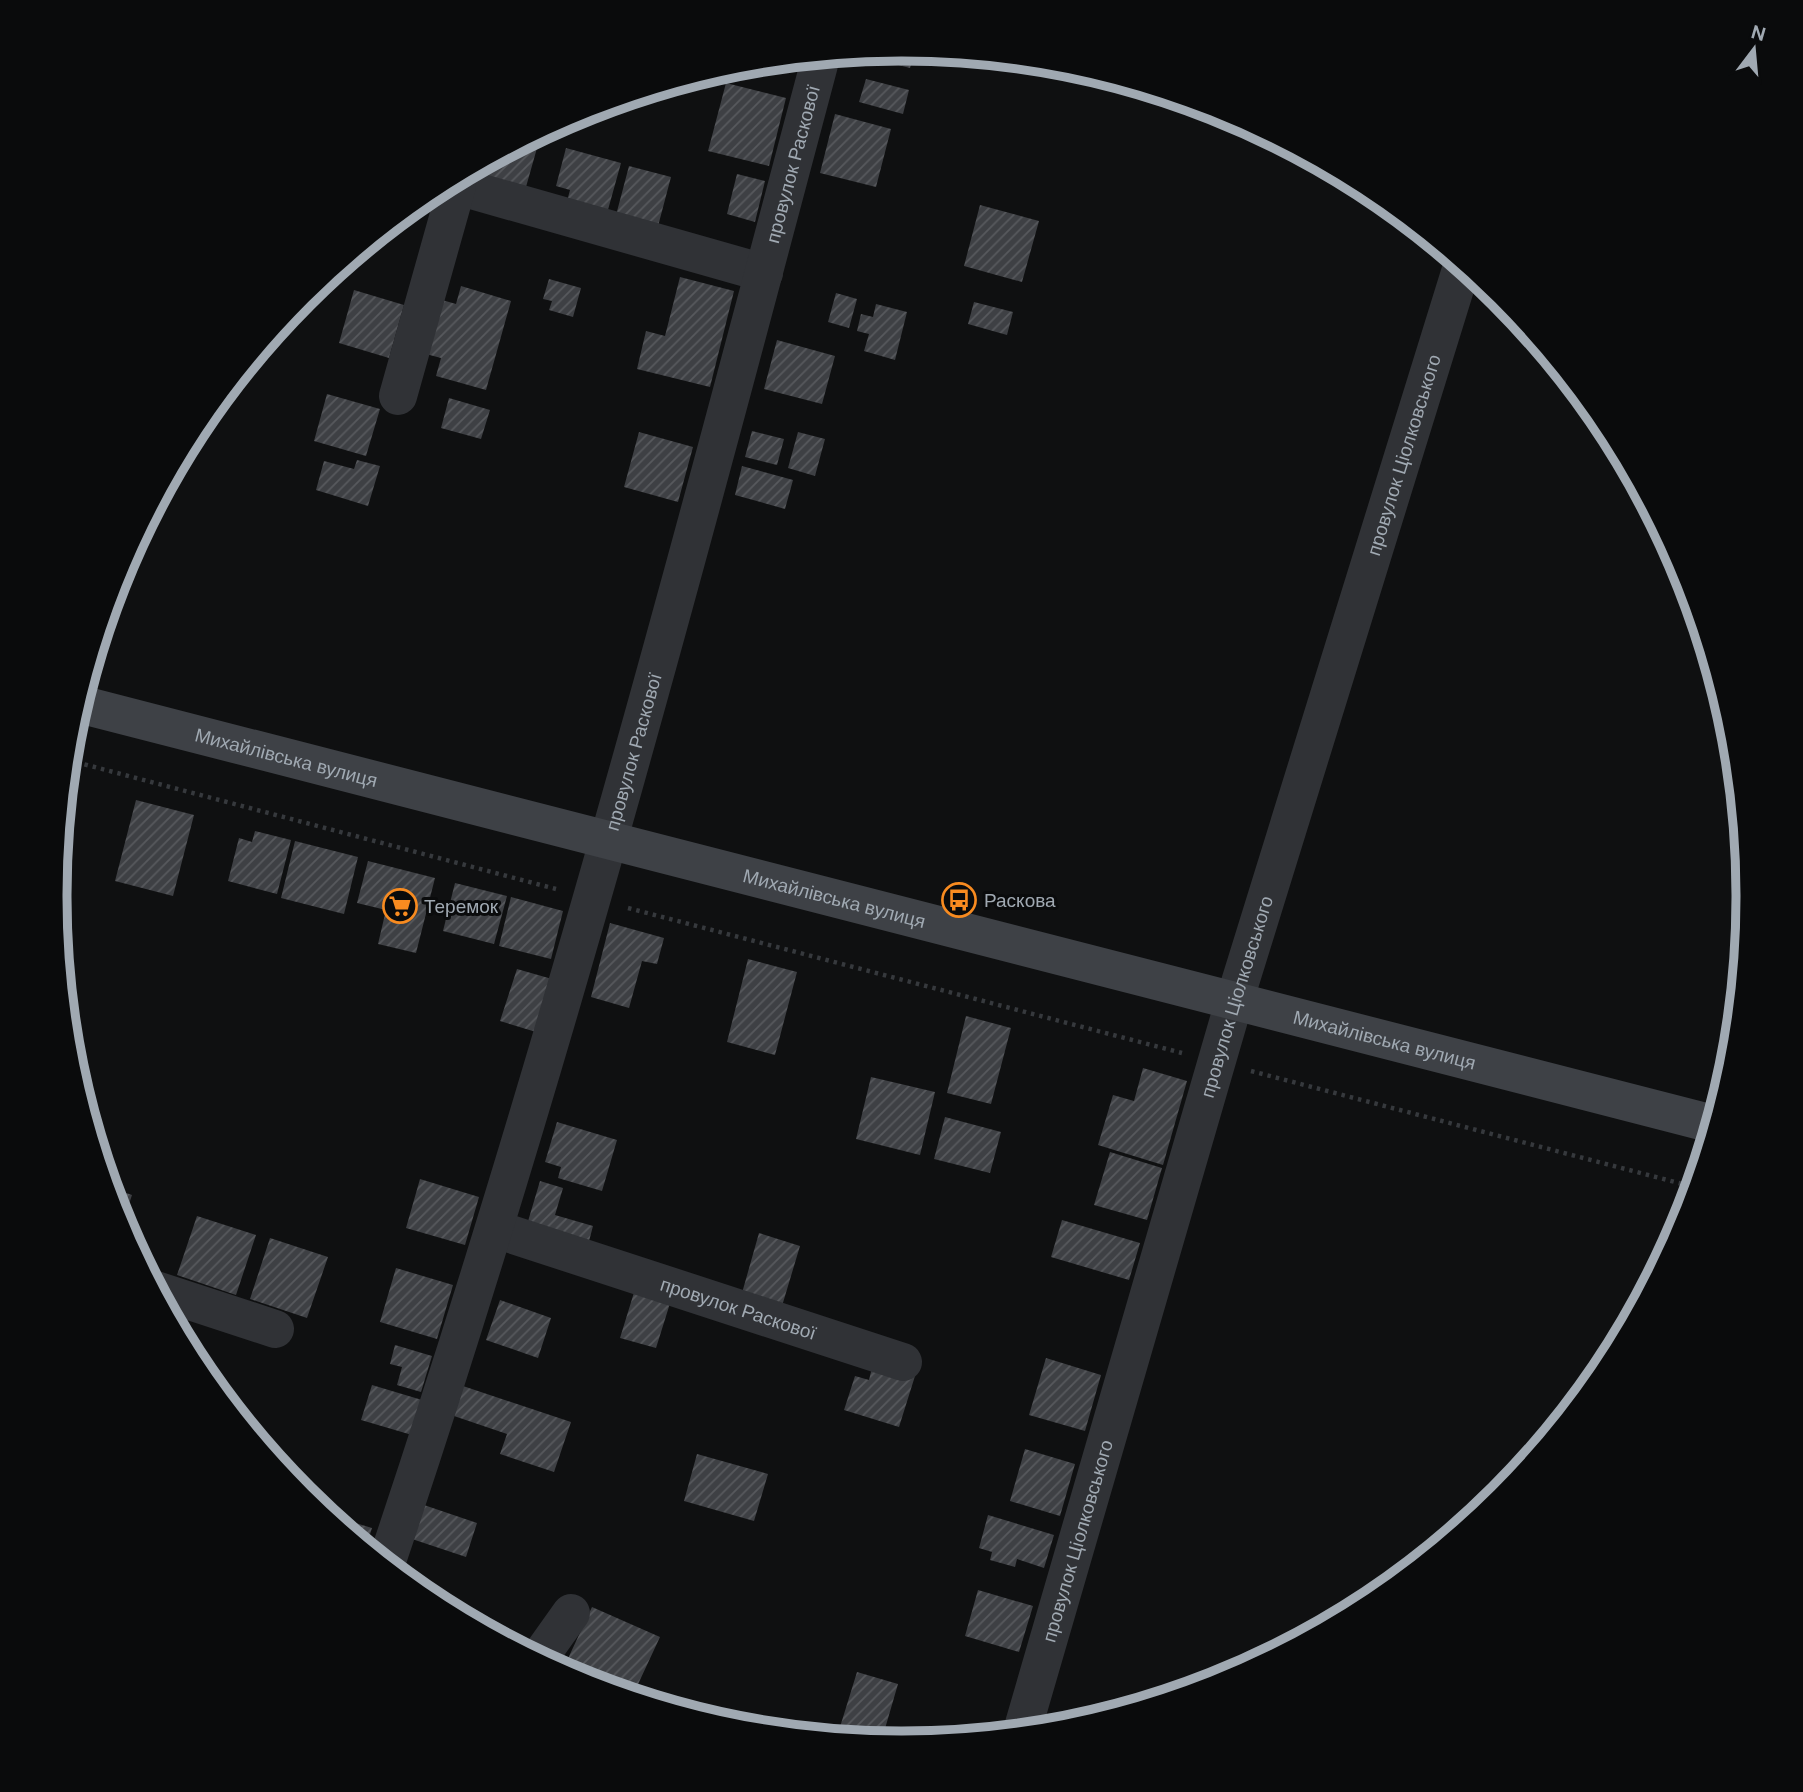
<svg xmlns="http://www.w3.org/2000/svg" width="1803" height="1792" font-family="'DM Sans',sans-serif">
<defs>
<pattern id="building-hatch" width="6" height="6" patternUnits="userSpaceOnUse" patternTransform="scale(1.75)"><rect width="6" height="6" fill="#3e4044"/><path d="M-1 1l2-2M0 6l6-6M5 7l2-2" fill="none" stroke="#57595d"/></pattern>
</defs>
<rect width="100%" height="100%" fill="#0f1011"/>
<path fill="url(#building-hatch)" d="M902,49L915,50L910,68L855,54Z
M866,79L909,90L903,114L859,102Z
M726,83L786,98L769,166L708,151Z
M835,114L891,129L876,187L820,173Z
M530,139L539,141L524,194L476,181L480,165Z
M566,148L621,163L606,217L566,205L570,190L556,186Z
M629,166L671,177L657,230L615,219Z
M737,174L765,181L755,222L727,214Z
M980,205L1039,221L1022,282L964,266Z
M680,277L734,291L710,387L637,369L646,331L665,336Z
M549,279L581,288L573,317L549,310L552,301L543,299Z
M461,286L511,301L486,390L436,376L441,358L426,354L442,300L456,304Z
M354,290L404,305L389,358L339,343Z
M836,293L857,299L849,328L828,322Z
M974,302L1013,312L1007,335L968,324Z
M876,304L907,312L895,360L864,351L869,334L857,331L861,314L873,317Z
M777,340L835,356L822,404L764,389Z
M327,394L380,409L366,456L314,441Z
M449,398L490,410L481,439L441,428Z
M752,431L784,439L777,465L745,457Z
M639,432L693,447L678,502L624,487Z
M798,432L825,439L815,476L788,468Z
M357,460L380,466L368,506L316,490L324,461L354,469Z
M742,466L793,480L785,509L735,495Z
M136,800L194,815L173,896L115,881Z
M255,831L291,840L277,894L228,881L239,838L252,842Z
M295,841L358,857L344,914L281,898Z
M368,861L435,878L416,953L378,944L386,910L357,903Z
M455,883L507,896L494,944L443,931Z
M511,897L563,911L551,959L499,946Z
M610,923L664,938L657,964L642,961L629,1008L591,997Z
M748,959L797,972L775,1055L727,1042Z
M517,969L552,979L536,1032L500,1021Z
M966,1016L1011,1028L991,1104L947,1093Z
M1143,1068L1187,1081L1163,1165L1098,1145L1113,1095L1134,1101Z
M871,1077L935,1092L920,1155L856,1139Z
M945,1117L1001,1132L990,1173L934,1159Z
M557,1122L617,1140L602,1191L558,1178L561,1167L545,1162Z
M1110,1152L1162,1168L1147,1220L1094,1205Z
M420,1179L479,1197L465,1245L406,1228Z
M540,1181L563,1188L555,1215L593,1226L588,1245L526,1228Z
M109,1187L132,1195L122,1225L119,1220Z
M197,1216L256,1235L236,1295L177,1275Z
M1062,1220L1140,1243L1129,1280L1051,1257Z
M759,1233L800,1246L782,1306L742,1293Z
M270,1238L328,1257L307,1318L250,1299Z
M396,1268L453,1285L437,1339L380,1322Z
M636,1286L672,1297L656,1348L620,1338Z
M500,1300L551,1318L538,1358L486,1340Z
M395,1345L432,1356L421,1392L397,1385L402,1367L390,1364Z
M1046,1358L1101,1375L1085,1431L1029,1415Z
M873,1364L915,1376L899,1427L844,1410L855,1376L869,1380Z
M372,1385L422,1400L412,1435L361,1420Z
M463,1386L571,1422L554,1472L500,1454L507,1434L454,1416Z
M1025,1449L1075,1464L1060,1516L1010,1501Z
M697,1454L768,1474L754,1521L684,1501Z
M424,1505L477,1523L466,1557L412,1539Z
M326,1514L372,1528L366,1547Z
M988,1515L1054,1535L1044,1568L1017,1559L1015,1567L990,1560L992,1552L979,1548Z
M978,1590L1033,1606L1019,1652L965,1636Z
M592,1607L660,1637L633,1695L564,1667Z
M857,1672L898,1684L882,1739L840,1727Z"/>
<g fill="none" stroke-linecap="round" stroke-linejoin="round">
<path stroke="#36393d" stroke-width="4.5" stroke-dasharray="3.5 5" stroke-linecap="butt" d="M68,760L556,889
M628,908L1182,1053
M1251,1071L1694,1187"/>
<g stroke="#303236" stroke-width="38">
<path d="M447,183L764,273"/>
<path d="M398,396L457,186"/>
<path id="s1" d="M495,1229L903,1362"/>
<path d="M156,1290L275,1329"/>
<path id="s2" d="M386,1564C553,1068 687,562 821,57"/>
<path d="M539,1658L571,1613"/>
<path id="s3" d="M1022,1731L1234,1002L1462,266"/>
</g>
<path stroke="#3e4146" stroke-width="38" id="s4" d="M79,704L1713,1124"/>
</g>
<defs>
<g id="bus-ring" transform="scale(1.75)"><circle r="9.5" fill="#0a0b0c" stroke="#f88b20" stroke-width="1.5"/><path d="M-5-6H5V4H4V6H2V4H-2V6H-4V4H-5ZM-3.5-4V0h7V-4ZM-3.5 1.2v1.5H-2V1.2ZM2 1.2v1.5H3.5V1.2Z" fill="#f88b20"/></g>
<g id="supermarket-ring" transform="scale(1.75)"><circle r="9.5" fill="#0a0b0c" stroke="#f88b20" stroke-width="1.5"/><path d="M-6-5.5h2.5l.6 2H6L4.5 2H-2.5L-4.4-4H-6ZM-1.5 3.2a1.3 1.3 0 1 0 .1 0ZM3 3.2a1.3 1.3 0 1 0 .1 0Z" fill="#f88b20"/></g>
</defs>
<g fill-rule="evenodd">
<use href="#bus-ring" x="959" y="900"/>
<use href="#supermarket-ring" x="400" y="906"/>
</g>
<g text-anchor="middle" stroke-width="6" stroke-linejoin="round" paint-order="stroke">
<g font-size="19" fill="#a0a9b2" stroke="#0a0b0c">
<text dy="7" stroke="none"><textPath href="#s2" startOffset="1458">провулок Раскової</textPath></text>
<text dy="7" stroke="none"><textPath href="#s3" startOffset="1332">провулок Ціолковського</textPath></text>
<text dy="7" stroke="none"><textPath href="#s2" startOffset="849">провулок Раскової</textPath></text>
<text dy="7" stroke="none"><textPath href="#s4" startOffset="214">Михайлівська вулиця</textPath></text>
<text dy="7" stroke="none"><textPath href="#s4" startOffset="780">Михайлівська вулиця</textPath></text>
<text dy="7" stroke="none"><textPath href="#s3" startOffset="765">провулок Ціолковського</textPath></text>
<text dy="7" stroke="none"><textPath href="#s4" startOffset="1348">Михайлівська вулиця</textPath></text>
<text dy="7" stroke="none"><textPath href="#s1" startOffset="256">провулок Раскової</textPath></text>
<text dy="7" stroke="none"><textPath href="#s3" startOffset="198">провулок Ціолковського</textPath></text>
</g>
<g font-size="19" fill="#a0a9b2" stroke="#0a0b0c" text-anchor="start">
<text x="984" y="907">Раскова</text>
<text x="424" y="913">Теремок</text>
</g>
</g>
<path d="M0 0H1803V1792H0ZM901 61H902A834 834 0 0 1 1736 895V897A834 834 0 0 1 902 1731H901A834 834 0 0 1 67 897V895A834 834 0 0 1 901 61Z" fill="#0a0b0c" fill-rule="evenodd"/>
<path fill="none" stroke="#a0a9b2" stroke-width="9" d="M901 61H902A834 834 0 0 1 1736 895V897A834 834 0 0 1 902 1731H901A834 834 0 0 1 67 897V895A834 834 0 0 1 901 61Z"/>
<g transform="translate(1754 49) rotate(16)" stroke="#0a0b0c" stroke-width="5" paint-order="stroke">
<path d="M0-5L12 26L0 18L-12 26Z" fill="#a0a9b2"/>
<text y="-10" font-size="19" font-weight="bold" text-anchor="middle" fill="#a0a9b2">N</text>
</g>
</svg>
